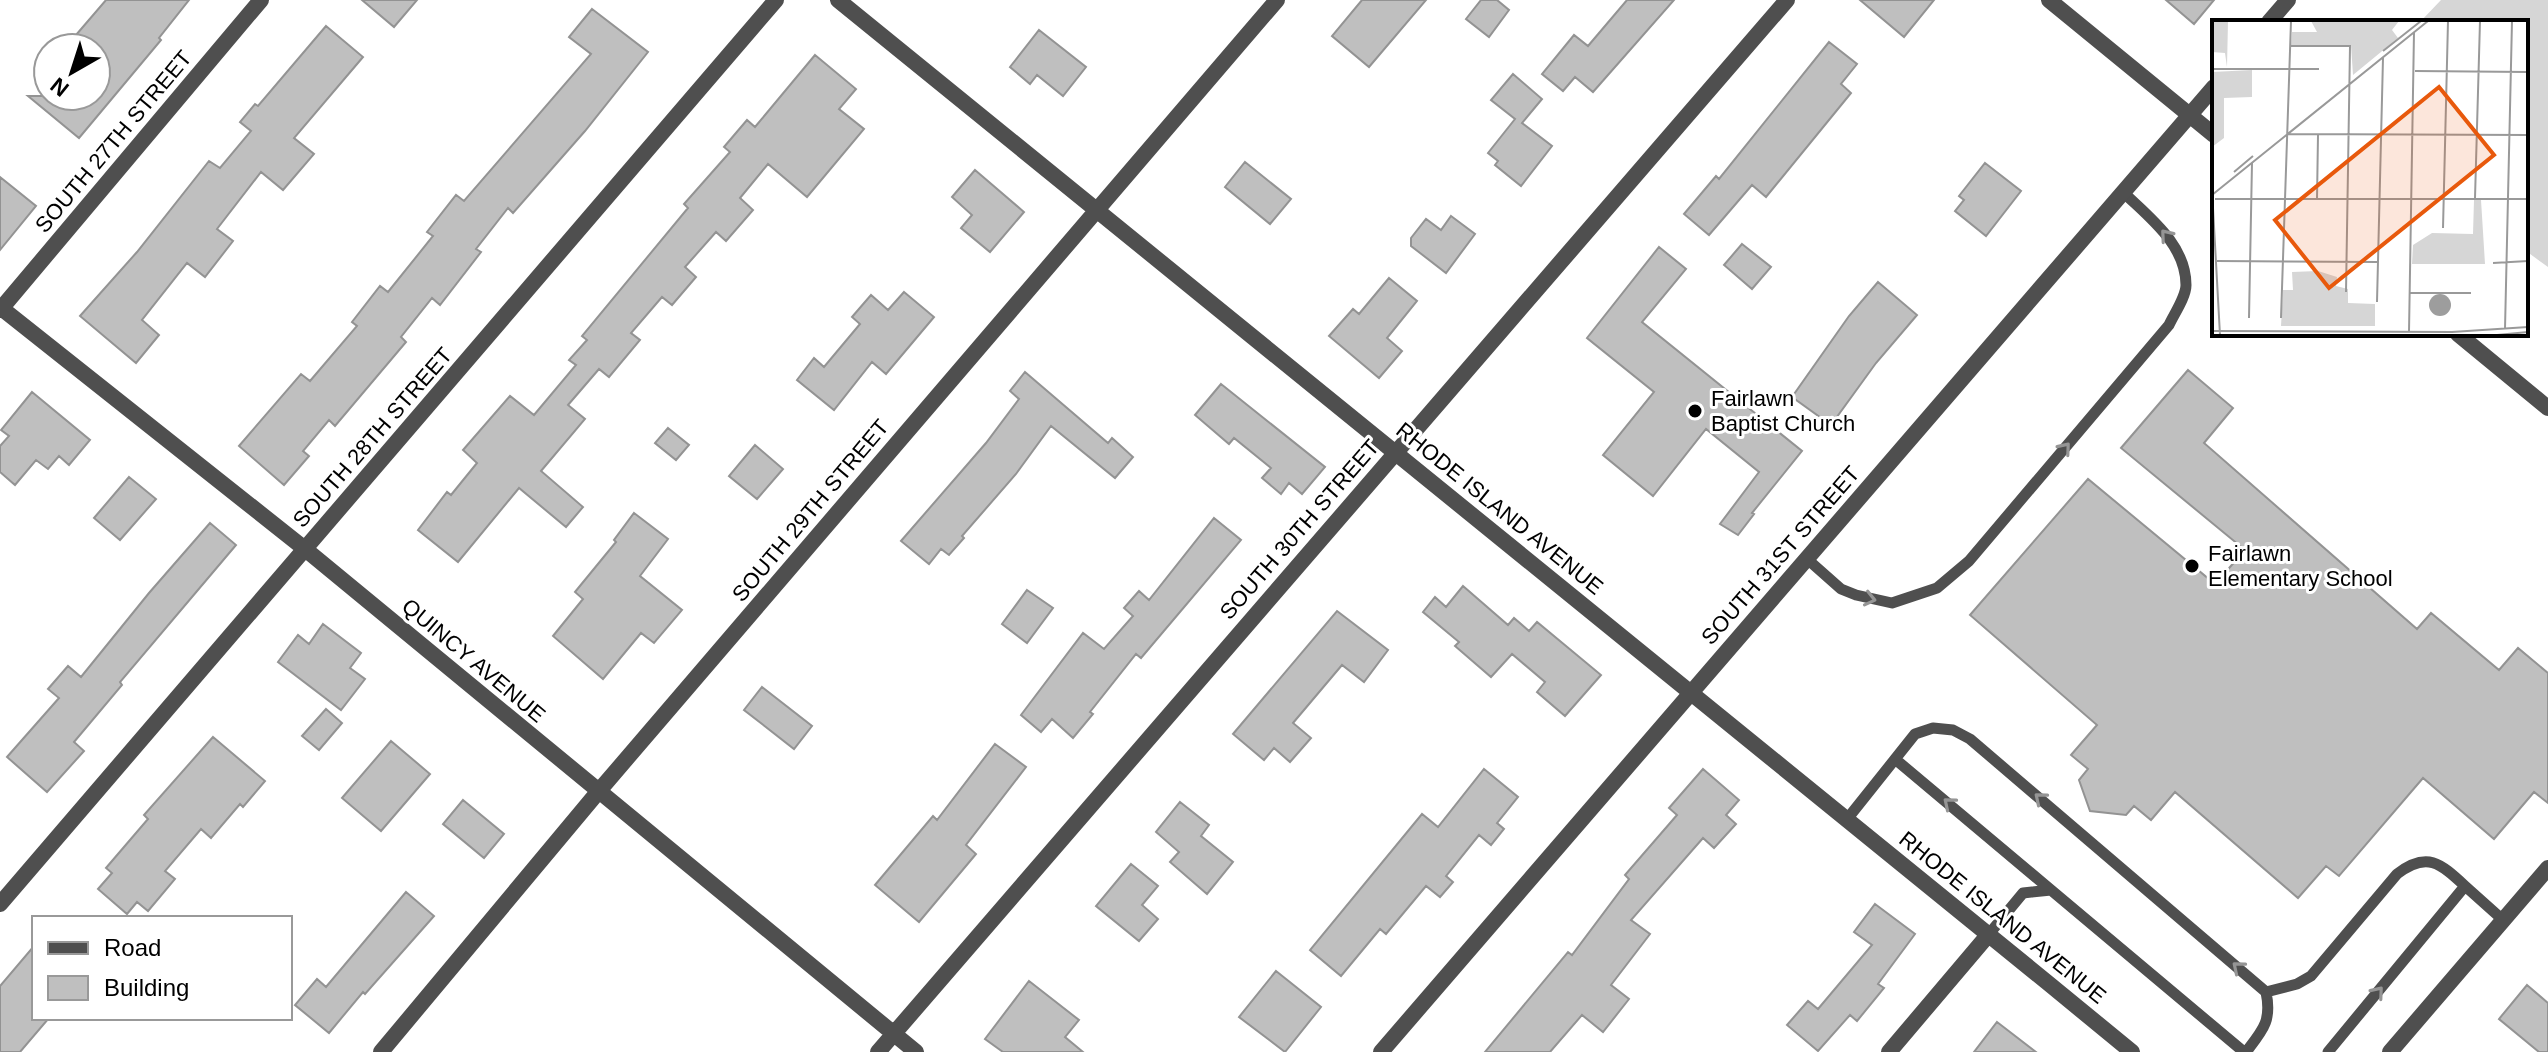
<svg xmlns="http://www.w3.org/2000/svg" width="2548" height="1052" font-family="Helvetica,sans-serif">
<rect width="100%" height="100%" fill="#fff"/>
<path fill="#d6d6d6" d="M2441,0H2548V267L2526,251V22H2420Z"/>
<path fill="#bfbfbf" stroke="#939393" stroke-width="2" d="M106,0H189L159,38L161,40L79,138L28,96H96V48H91L76,35Z
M362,0H417L394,27Z
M1362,0H1426L1369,67L1332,36Z
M1481,0H1497L1509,10L1489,37L1466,19Z
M1627,0H1674L1593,92L1575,77L1563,91L1542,74L1574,35L1588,46Z
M1860,0H1934L1904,37Z
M2166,0H2214L2194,24Z
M592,9L648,52L585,131L513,213L508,208L476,249L481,252L440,305L432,298L401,337L406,342L335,426L329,420L303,451L309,456L284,485L239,446L301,374L310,381L357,326L352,322L380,286L388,292L433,236L427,232L456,195L464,201L591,54L569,37Z
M326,26L363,57L294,138L314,154L283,190L261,172L217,229L233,241L205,277L187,263L142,320L159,335L136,363L80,316L137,252L209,161L220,168L251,131L240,122L255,104L258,106Z
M1039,30L1086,67L1063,96L1037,75L1030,84L1010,67Z
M1829,42L1857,64L1841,84L1851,93L1766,197L1752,185L1709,235L1684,214L1716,176L1719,179Z
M815,55L856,89L839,109L864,129L807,197L768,164L740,198L753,210L726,241L716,232L685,267L696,277L672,305L662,297L631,333L640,340L609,377L599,369L568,405L585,419L541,471L583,507L566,527L519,488L458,562L418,530L447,492L451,495L477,463L463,450L510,396L534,415L576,365L569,360L587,340L582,336L688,208L684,204L730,152L724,147L747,120L755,127Z
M1513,74L1542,99L1522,123L1552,146L1521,186L1495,165L1498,161L1488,153L1515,119L1491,100Z
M1245,162L1291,199L1270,224L1225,187Z
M1985,163L2021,191L1986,236L1955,211L1964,200L1959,196Z
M975,170L1024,212L990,252L961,228L972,215L952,197Z
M0,177L36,206L0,250Z
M1451,216L1475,234L1446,273L1411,246V238L1426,219L1441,230Z
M1742,244L1771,267L1752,289L1724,265Z
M1659,247L1686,269L1642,322L1802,451L1752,513L1754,514L1738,535L1720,524L1759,472L1706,429L1653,496L1603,455L1654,392L1587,338Z
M1389,278L1417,301L1387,338L1402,351L1379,378L1329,336L1353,309L1359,314Z
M1878,282L1917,315L1876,363L1831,425L1792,397L1849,316Z
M904,292L934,317L886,374L872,362L834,410L797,380L814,358L824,367L860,324L852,317L871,295L888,310Z
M2188,370L2233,408L2204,443L2417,629L2431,613L2499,670L2518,648L2548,673V803L2534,792L2494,839L2423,778L2339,876L2326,866L2298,898L2175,792L2151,820L2134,806L2126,815L2090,811L2079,780L2088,769L2071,755L2097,725L1970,615L2088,479L2215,584L2245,550L2121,448Z
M1025,372L1108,443L1112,438L1133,457L1115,478L1051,426L1016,474L962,536L964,538L949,555L941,549L929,564L901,541L986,443L1019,399L1010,391Z
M1221,384L1325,467L1302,494L1289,483L1281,494L1262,478L1271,468L1234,438L1229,444L1195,415Z
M32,392L90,440L69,465L59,456L48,469L36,460L15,485L0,472V446L9,436L1,430Z
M668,428L689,445L676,460L655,443Z
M755,445L783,469L757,499L729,476Z
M129,477L156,499L120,540L94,518Z
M634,513L668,539L640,576L682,610L654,643L641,633L603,679L553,636L583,599L575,592L616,542L614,540Z
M1214,518L1241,540L1141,658L1136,654L1090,712L1093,714L1073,738L1052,719L1041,732L1021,715L1083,633L1104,649L1133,616L1124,608L1139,591L1149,600Z
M210,523L236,545L120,682L122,685L74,742L84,751L47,792L7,757L59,698L48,689L68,666L81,677L149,593Z
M1463,586L1508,625L1514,618L1529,631L1537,622L1601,675L1565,716L1537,692L1545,682L1512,654L1491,677L1455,646L1459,642L1423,612L1435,597L1446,607Z
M1027,590L1053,608L1027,643L1002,624Z
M1337,611L1388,650L1364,682L1342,665L1293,723L1311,738L1290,762L1274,748L1264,760L1233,734Z
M323,624L361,653L350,668L365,679L341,710L278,662L298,635L309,644Z
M762,687L812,726L794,749L744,710Z
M326,709L342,723L319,750L302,736Z
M213,737L265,781L243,807L240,804L211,838L201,829L165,871L175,879L148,911L137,902L127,914L98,889L112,873L106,868L148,819L144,815Z
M391,741L430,774L381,831L342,798Z
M995,744L1026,767L966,845L976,854L919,922L875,885L933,816L937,820Z
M1484,769L1518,797L1497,823L1504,829L1491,845L1479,835L1446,876L1453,882L1440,897L1426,886L1386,934L1380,929L1341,976L1310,950L1422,814L1438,827Z
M1703,769L1739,800L1726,815L1736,824L1714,848L1703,838L1631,920L1650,934L1611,985L1629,999L1603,1032L1582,1015L1550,1052H1485L1568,952L1572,955L1629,879L1625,875L1677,815L1669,808Z
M463,800L504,834L484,858L443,824Z
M1180,802L1209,825L1201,836L1233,862L1207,894L1170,862L1179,852L1156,832Z
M1131,864L1158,886L1142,905L1158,919L1139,941L1096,906Z
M406,892L434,916L365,994L363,992L329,1033L295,1005L317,979L326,987Z
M1875,904L1915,934L1878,984L1884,988L1857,1021L1850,1015L1818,1051L1787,1025L1808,1001L1818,1009L1872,945L1854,932Z
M34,946V1018H49L20,1052H0V986Z
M1276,971L1321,1007L1285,1052L1239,1017Z
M1029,981L1079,1020L1065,1037L1083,1052H1003L985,1039Z
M2527,985L2548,1003V1052H2539L2499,1019Z
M1997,1022L2036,1052H1974Z"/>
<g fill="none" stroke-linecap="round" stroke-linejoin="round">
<path stroke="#4f4f4f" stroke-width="11" d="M1806,558L1841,589L1856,595L1892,603L1937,588L1969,561L2169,325C2174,314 2186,297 2186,285C2186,245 2150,218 2124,193
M1895,759L2051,890
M1848,818L1915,734L1933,728L1953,730L1970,739L2266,992C2272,1021 2263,1030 2246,1052
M2465,886L2503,920
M1989,934L2023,893L2051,890L2244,1052
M2266,992L2297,984L2311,976L2397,874C2427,851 2440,863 2465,886L2328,1052"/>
<path stroke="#4f4f4f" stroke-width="16" d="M838,0C1270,351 1703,699 2132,1052
M2049,0L2214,135
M2269,22L2288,0
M0,307L305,549L916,1052
M0,310L261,0
M2458,334L2548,408
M0,904L776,0
M381,1052L598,792L1277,0
M878,1052L1787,0
M1381,1052L2214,87
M1889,1052L1989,934
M2390,1052L2548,868"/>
</g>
<defs><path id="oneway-chevron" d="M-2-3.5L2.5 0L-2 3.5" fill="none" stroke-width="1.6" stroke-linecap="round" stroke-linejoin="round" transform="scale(2)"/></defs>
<g stroke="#959595">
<use href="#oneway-chevron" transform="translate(2166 235) rotate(-130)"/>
<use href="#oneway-chevron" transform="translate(2065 448) rotate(-50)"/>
<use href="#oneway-chevron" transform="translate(1870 599) rotate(13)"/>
<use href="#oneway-chevron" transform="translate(2040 798) rotate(-140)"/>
<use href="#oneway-chevron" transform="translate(1949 803) rotate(-140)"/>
<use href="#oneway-chevron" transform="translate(2238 967) rotate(-140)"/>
<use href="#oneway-chevron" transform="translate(2378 992) rotate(-50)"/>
</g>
<g fill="#000" stroke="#fff" stroke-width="3">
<circle cx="1695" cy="411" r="8"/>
<circle cx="2192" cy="566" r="8"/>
</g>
<g text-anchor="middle" stroke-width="6" stroke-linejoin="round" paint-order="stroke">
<g font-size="22" fill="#000" stroke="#fff">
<text transform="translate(113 141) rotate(-50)" y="8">SOUTH 27TH STREET</text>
<text transform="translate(372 437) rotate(-49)" y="8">SOUTH 28TH STREET</text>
<text transform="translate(1500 508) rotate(39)" y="8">RHODE ISLAND AVENUE</text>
<text transform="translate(810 510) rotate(-50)" y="8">SOUTH 29TH STREET</text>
<text transform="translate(1299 529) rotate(-49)" y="8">SOUTH 30TH STREET</text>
<text transform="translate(1780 555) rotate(-49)" y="8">SOUTH 31ST STREET</text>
<text transform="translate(474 660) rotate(40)" y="8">QUINCY AVENUE</text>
<text transform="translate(2003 917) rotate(39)" y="8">RHODE ISLAND AVENUE</text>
</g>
<g font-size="22" fill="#000" stroke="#fff" text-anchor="start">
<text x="1711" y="406">Fairlawn<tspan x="1711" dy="25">Baptist Church</tspan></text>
<text x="2208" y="561">Fairlawn<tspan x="2208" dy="25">Elementary School</tspan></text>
</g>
</g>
<g transform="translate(2212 20)">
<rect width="316" height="316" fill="#fff"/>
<path d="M0,1H16L15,47L13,33L0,32ZM99,1H187L180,10L186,18L141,55L139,25H79L80,12H105ZM40,50V77L12,78V118L0,127V52ZM262,180H269L273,244H200L201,225L220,213L261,214ZM106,251L125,257L124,266L136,269V283L163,284V306H69L71,270H81L80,252Z" fill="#d6d6d6"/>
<path d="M217 285a11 11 0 1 1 22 0a11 11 0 1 1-22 0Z" fill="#9d9d9d"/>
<path fill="none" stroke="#999" stroke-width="2" d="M78,26H138L134,272M171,31L209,1M0,49H107M203,51L316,52M75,114L316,115M22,152L41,136M0,170L8,315M0,175L216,1M263,178L268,1M3,179H316M105,179L106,115M231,208L236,1M5,241L166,242M281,243L316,241M198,273H259M165,282L171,38M37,298L40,143M69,298L79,1M293,309L300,1M0,311L240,312L316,307M197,312L202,12M285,315L316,312"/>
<path fill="#e8590c" fill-opacity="0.15" stroke="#e8590c" stroke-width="4" d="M227,67L282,135L117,268L63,200Z"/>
<rect width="316" height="316" fill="none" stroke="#000" stroke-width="4"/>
</g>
<rect x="32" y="916" width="260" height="104" fill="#ffffff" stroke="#999999" stroke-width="2"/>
<rect x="48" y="942" width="40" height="12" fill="#4f4f4f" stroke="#999999" stroke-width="2"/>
<text x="104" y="956" font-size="24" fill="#000000">Road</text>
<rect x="48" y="976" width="40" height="24" fill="#bfbfbf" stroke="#999999" stroke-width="2"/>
<text x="104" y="996" font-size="24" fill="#000000">Building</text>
<g transform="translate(72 72) rotate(219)"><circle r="38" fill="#ffffff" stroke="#999999" stroke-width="2"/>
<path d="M0-6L14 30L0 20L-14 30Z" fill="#000000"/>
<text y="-12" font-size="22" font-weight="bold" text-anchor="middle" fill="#000000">N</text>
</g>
</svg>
